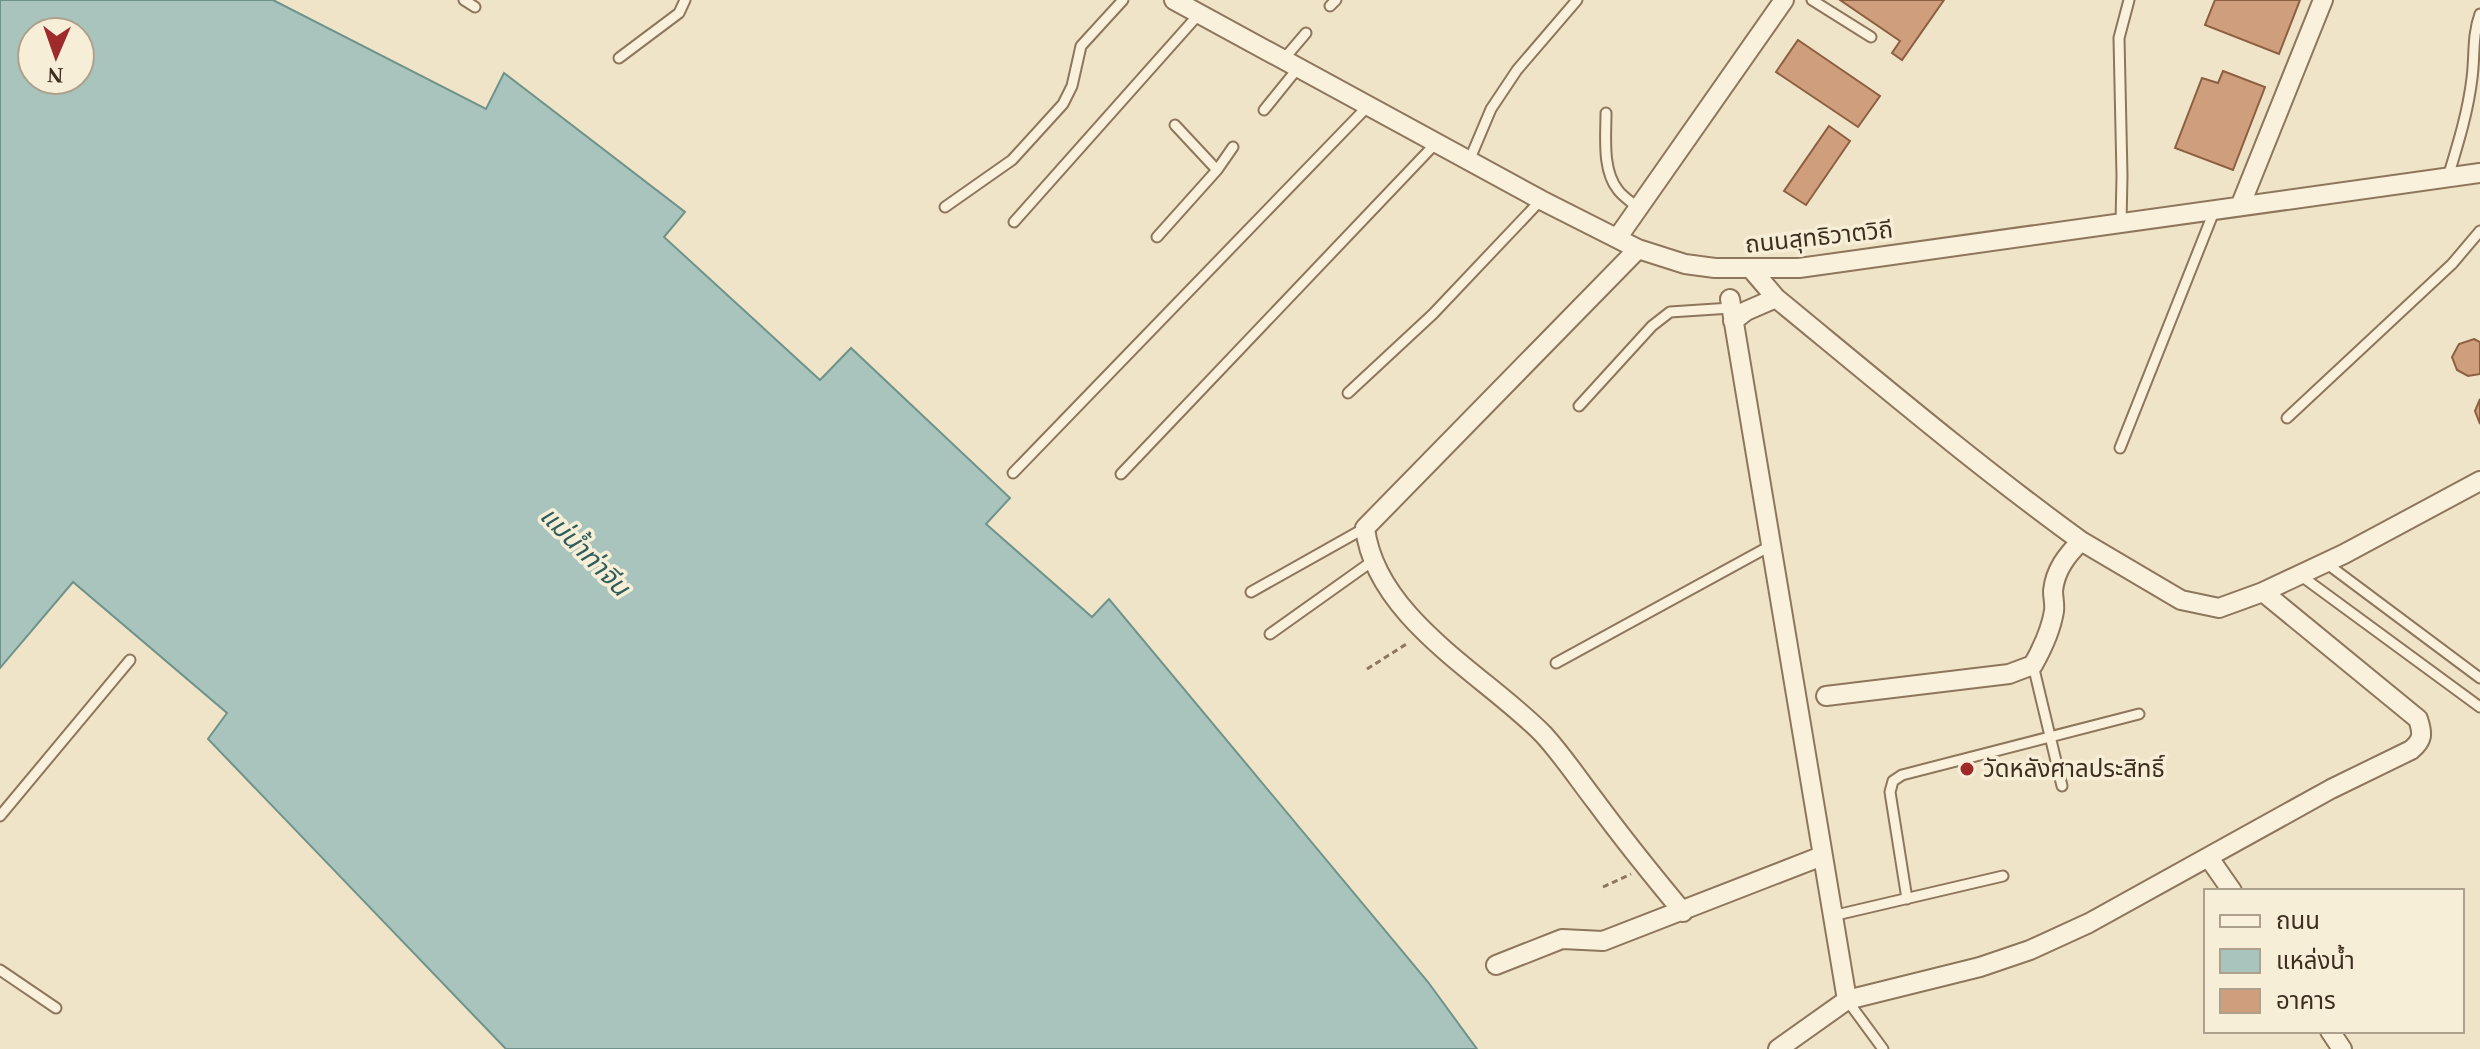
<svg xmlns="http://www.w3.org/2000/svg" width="2480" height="1049" font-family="'Times New Roman','Noto Sans Thai',serif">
<rect width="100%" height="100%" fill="#f0e4c8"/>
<path fill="#a9c4bc" stroke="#6f938a" stroke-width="2" fill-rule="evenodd" d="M0,0H273L486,109L504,73L685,212L664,237L820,380L851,348L1010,498L986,524L1092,617L1109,599L1428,982L1477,1049H506L208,739L227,713L73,582L0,668ZM32,32H80V80H32Z"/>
<path fill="#cf9f7d" stroke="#8d5f41" stroke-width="2" d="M1840,0H1944L1902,60L1892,53L1900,41Z
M2215,0H2300L2279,54L2205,25Z
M1798,40L1880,96L1858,127L1776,72Z
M2223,71L2265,87L2233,170L2175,148L2202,78L2218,83Z
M1829,126L1850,141L1806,205L1784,191Z
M2474,339L2480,342V374L2468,376L2457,370L2452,357L2459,344Z
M2480,399V424L2475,411Z"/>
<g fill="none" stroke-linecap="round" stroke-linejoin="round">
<g stroke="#8d765c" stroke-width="13">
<path id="service" d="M464,0L475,7
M1812,0L1871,37
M1330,6L1336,0
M619,58L679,13L685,0
M1283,60L1306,33
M1264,110L1298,68
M1606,113C1606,137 1602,170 1618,190C1623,197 1632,202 1638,208
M1175,125L1217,170
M1469,161L1491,109L1517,70L1577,0
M2448,177C2458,144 2468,112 2472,78C2475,56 2472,36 2480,14
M945,207L1012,160L1063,104L1072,86L1081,46L1123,0
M1014,222L1199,14
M2121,223L2122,176L2119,38L2129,0
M1157,237L1217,170L1233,147
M1348,393L1433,314L1541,200
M1579,406L1652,326L1670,312L1731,308
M2287,418L2452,264L2480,231
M2120,448L2215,209
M1013,473L1369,105
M1121,474L1436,143
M2326,563L2480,678
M2300,575L2480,707
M1251,592L1365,528
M1270,634L1374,560
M1556,663L1770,546
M2033,665L2062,786
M0,816L130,660
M1907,899L1890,792L1893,781L1902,775L2139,714
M1832,916L2003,876
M0,970L56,1008
M1847,1000L1883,1049"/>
</g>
<g stroke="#8d765c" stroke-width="22">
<path id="minor" d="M1174,0L1541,200L1638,249L1685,264L1715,268H1799L2480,173
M2241,204L2323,0
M1618,237L1784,0
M1638,249L1365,528C1376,619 1487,676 1544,735C1563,756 1579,780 1596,802C1624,840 1653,876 1683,912
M1752,270L1776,298C1877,381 1976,465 2081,541
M1730,299L1847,1000
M1733,321L1746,311L1776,298
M1826,696L2009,674L2033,665C2042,649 2051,630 2054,611C2055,604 2053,598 2053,591C2055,570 2067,555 2081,541L2181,600L2219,608L2263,592L2344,554L2480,481
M2209,858L2232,891
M1496,965L1562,939L1603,941L1822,856
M2330,1031L2342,1049
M1778,1049L1847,1000L1980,967L2030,950L2089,923L2331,789L2411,750C2423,740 2423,734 2418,719L2263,592"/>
</g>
<path stroke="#8d765c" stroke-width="3" stroke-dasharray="6 4" stroke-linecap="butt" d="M1367,669L1408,643
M1603,887L1631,874"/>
<use href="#service" stroke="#faf1dc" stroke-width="9"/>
<use href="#minor" stroke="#faf1dc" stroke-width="18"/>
</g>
<circle fill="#9e2a2b" stroke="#f7eed8" stroke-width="3" cx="1967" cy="769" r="8"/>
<g text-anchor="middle" stroke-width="7" stroke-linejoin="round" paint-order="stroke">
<g font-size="24" fill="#3d2e20" stroke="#f7eed8">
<text transform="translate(1819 237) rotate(-6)" y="8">ถนนสุทธิวาตวิถี</text>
</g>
<g font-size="24" fill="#3d2e20" stroke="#f7eed8" text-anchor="start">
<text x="1983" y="777">วัดหลังศาลประสิทธิ์</text>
</g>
<g font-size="26" font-style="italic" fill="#2f5d5a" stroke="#f7eed8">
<text transform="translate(585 551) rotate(45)" y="9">แม่น้ำท่าจีน</text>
</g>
</g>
<rect x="2204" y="889" width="260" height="144" fill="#f7eed8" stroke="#ada18e" stroke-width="2"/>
<rect x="2220" y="915" width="40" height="12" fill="#faf1dc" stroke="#ada18e" stroke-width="2"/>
<text x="2276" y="929" font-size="24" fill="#3d2e20">ถนน</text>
<rect x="2220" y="949" width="40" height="24" fill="#a9c4bc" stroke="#ada18e" stroke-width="2"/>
<text x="2276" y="969" font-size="24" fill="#3d2e20">แหล่งน้ำ</text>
<rect x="2220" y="989" width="40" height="24" fill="#cf9f7d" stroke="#ada18e" stroke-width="2"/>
<text x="2276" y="1009" font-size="24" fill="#3d2e20">อาคาร</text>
<g transform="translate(56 56) rotate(182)"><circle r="38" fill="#f7eed8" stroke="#ada18e" stroke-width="2"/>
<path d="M0-6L14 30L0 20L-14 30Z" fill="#9e2a2b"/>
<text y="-12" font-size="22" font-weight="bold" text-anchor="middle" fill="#3d2e20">N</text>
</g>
</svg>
